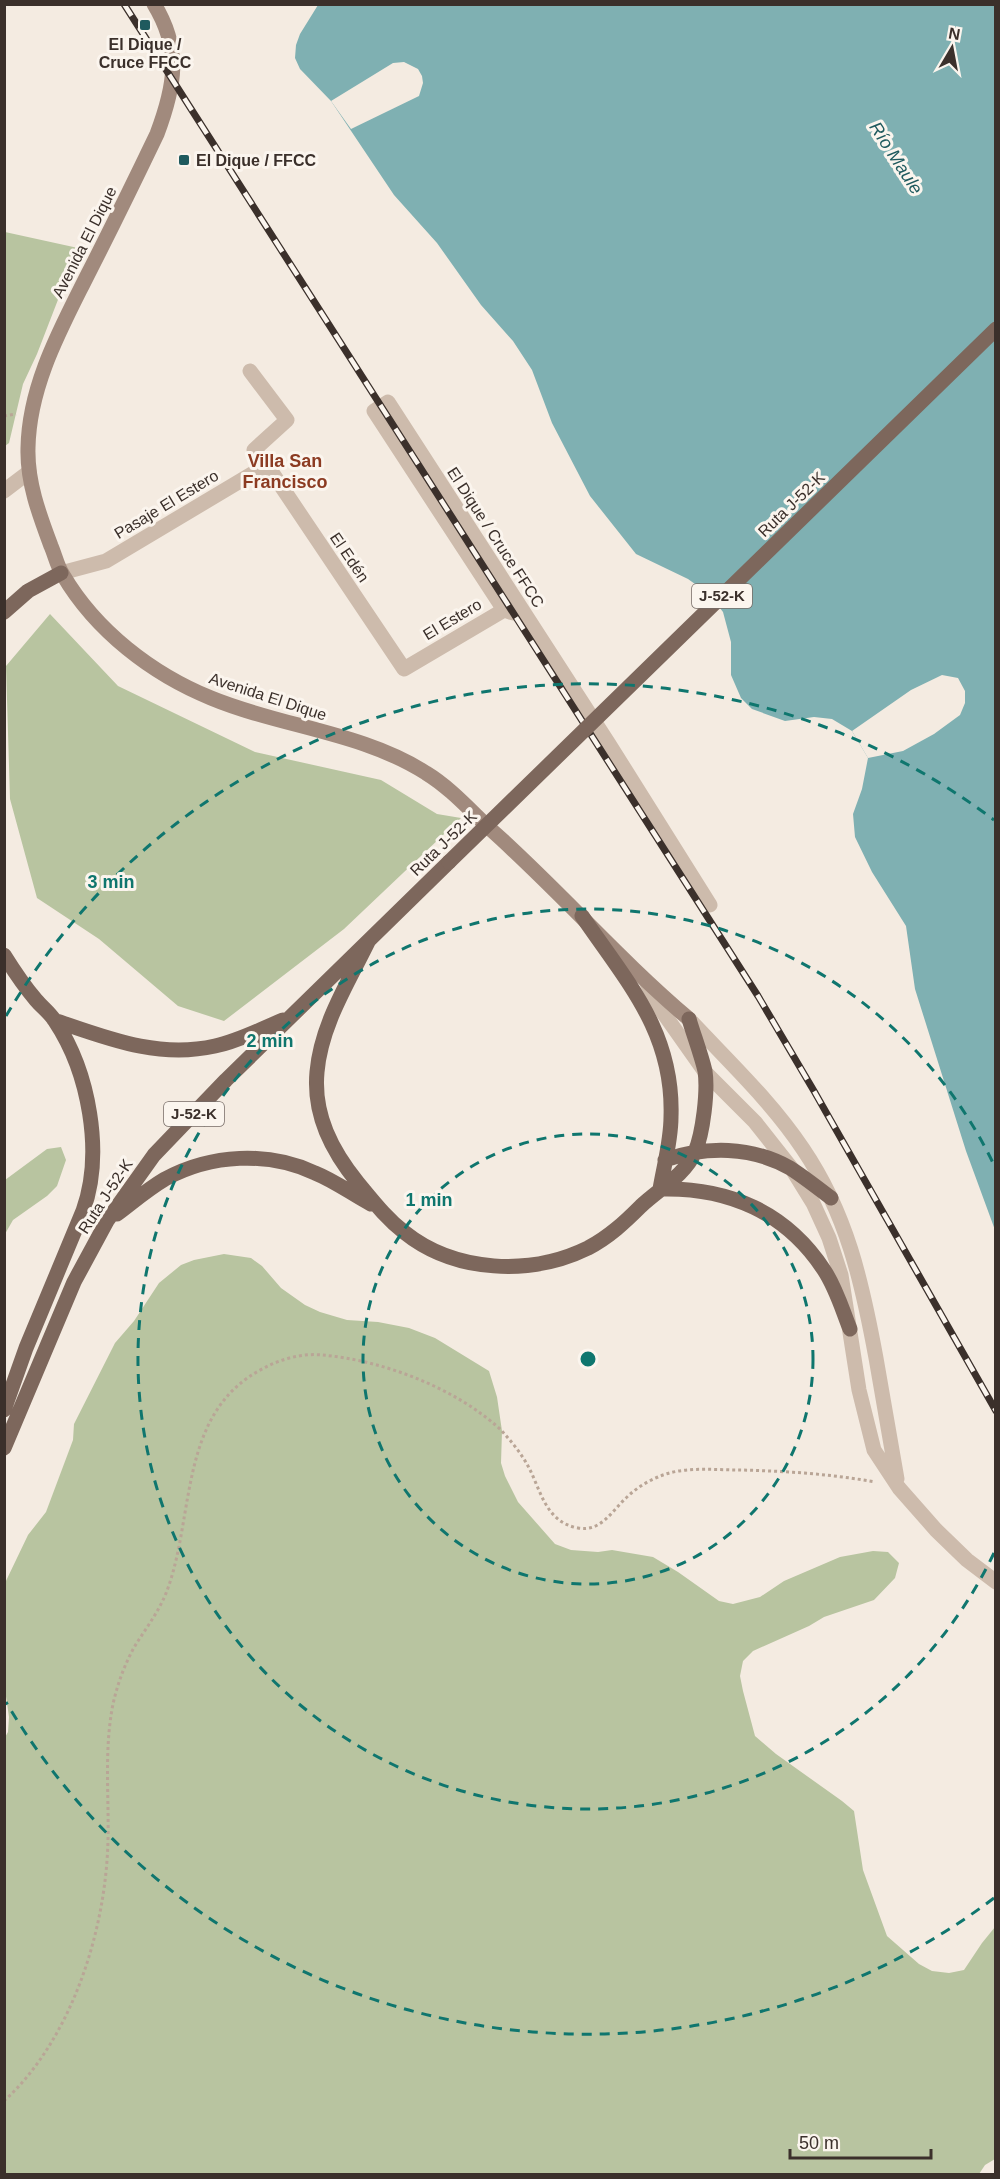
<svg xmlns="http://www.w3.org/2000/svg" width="1000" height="2179" font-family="Helvetica,sans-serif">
<rect width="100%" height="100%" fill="#f4ebe1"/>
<path fill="#b8c4a0" d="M5,232L78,248L37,354L23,384L9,443L5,446Z
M50,614L118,686L255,752L381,780L437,814L461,818L344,929L224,1021L178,1006L99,939L37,898L10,799L6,666Z
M61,1147L66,1160L57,1186L47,1196L13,1220L5,1234V1180L47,1149Z
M224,1254L251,1258L262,1266L281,1288L305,1305L320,1312L347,1320L378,1322L409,1328L435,1338L489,1371L497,1397L502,1431L501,1463L505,1476L518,1502L555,1544L571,1550L598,1552L612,1550L653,1557L678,1572L719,1601L733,1604L760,1597L784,1581L840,1557L873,1551L888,1552L899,1563L895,1578L874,1600L824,1617L809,1626L753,1651L743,1661L740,1676L743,1691L755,1736L776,1754L842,1801L854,1811L863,1870L887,1936L919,1964L932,1971L949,1973L964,1970L982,1943L995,1927V2159L985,2165L979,2174H5L4,1739L8,1732L9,1717L4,1683L5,1583L28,1535L46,1512L73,1440L74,1424L115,1343L134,1321L159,1283L181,1265L194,1260Z"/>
<path fill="#7fb0b2" d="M318,5H995V1230L966,1151L915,989L906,926L872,872L855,837L853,814L862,789L868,758L852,731L832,719L814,717L785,721L752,709L741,698L731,675V642L723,612L709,594L688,579L636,554L590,496L552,423L532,370L513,341L481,305L437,243L394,195L331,101L300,69L295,58L296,45L300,34Z"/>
<path fill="#f4ebe1" d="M404,62L418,69L422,76L423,83L419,96L351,129L331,101L393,63Z
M942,675L958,678L965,691V703L960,715L934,734L903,751L868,758L852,731L911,690Z"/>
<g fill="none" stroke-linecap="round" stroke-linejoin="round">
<path stroke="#b9a596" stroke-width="3" stroke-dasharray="3 3" stroke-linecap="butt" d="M4,416L16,414
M4,2101C72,2039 106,1930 108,1840C109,1795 104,1749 113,1704C118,1682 126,1660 138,1641C149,1624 161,1608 168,1588C195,1512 179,1411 264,1368C281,1359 302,1353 322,1355C382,1360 456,1388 501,1430C511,1441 521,1453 528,1466C541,1490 545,1522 578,1528C601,1532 611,1512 626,1498C635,1489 646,1482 658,1477C682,1466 713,1470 740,1470C785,1471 831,1474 875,1482"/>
<path stroke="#cdbbac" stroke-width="15" d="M250,371L287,420L254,450L267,465L404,669L504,610L513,613
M4,491L29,472
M61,573L106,561L267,465
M504,610L374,411L388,402L609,744L710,905"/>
<path stroke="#cdbbac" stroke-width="15" d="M647,983L657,1004L705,1072L755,1122L792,1169L813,1203L829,1238L841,1275L859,1390L874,1450L899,1488L936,1530L967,1560L996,1582
M689,1019C728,1061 771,1101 803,1149C847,1214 862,1282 876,1358C883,1398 890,1439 897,1479"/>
<path stroke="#a18a7d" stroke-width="15" d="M154,4C182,50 175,86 157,134C134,182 111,229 87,276C60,330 29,386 28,448C27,482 39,514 51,546C55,555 57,566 63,575C96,631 152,674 211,698C281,727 362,732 426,773C449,787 468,808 488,827C557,888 618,959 689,1019"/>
<path stroke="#7d675c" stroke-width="15" d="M4,612L28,591L61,573
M582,916C627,982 674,1032 671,1117C671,1141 664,1165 660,1189
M368,942C348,983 321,1025 317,1072C313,1115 332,1151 358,1183C373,1201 386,1218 404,1232C455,1273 531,1276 588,1248C609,1237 625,1222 641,1206C659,1189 685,1175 695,1152C703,1133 708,1091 705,1071C701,1054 694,1036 689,1019
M4,955C14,971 24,986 36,1000C42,1007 50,1013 55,1021C89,1072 104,1153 83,1211L26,1348L4,1410
M54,1020C107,1038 158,1059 215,1046C239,1041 261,1029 283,1020
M665,1160C706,1146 751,1146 790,1168C804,1177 818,1188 831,1198
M660,1189C728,1187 786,1212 824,1270C836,1288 842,1309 850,1329
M117,1214C133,1202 148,1189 165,1179C211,1154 268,1151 315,1173C335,1181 352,1194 371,1204
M4,1448L74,1282L107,1221L154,1155L226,1080L449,862"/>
<g stroke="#3b302b" stroke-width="7">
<path id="rail" d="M124,4L758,996L814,1091L996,1411"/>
</g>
<use href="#rail" stroke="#fbf5ee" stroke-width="4.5" stroke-dasharray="14" stroke-linecap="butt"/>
<path stroke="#7d675c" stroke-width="15" d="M449,862L996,329"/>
</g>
<g fill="none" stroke="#0f766e" stroke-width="3" stroke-dasharray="10 8">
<circle cx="588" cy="1359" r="225"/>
<path d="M994 1553A450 450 0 1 1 994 1165"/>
<path d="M994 1898A675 675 0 0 1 6 1702M6 1016A675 675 0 0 1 994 820"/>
</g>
<g fill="#1f5a5e" stroke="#fbf5ee" stroke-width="2">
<rect x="139" y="19" width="12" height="12" rx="3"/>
<rect x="178" y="154" width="12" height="12" rx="3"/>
</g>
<g text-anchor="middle" stroke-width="6" stroke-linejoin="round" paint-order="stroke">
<g fill="#fbf5ee" stroke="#756b66" stroke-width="1.5">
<rect x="692" y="584" width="60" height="24" rx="4.5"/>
<rect x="164" y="1102" width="60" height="24" rx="4.5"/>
</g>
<g font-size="15" font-weight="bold" fill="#3b302b">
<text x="722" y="601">J-52-K</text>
<text x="194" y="1119">J-52-K</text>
</g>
<g font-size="16" font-weight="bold" fill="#3b302b" stroke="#fbf5ee">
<text x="145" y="50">El Dique /<tspan x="145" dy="18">Cruce FFCC</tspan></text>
<text x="196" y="166" text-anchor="start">El Dique / FFCC</text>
</g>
<g font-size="16" fill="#3b302b" stroke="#fbf5ee">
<text transform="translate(84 242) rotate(-63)" y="6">Avenida El Dique</text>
<text transform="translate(166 504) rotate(-31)" y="6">Pasaje El Estero</text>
<text transform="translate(791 504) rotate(-44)" y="6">Ruta J-52-K</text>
<text transform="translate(496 537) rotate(57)" y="6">El Dique / Cruce FFCC</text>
<text transform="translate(350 557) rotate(56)" y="6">El Edén</text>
<text transform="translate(452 619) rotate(-31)" y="6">El Estero</text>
<text transform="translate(268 696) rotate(18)" y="6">Avenida El Dique</text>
<text transform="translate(443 843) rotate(-44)" y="6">Ruta J-52-K</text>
<text transform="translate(105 1196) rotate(-57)" y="6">Ruta J-52-K</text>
</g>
<g font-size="18" font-style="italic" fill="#1f5a5e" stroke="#fbf5ee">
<text transform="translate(896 158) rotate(57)" y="6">Río Maule</text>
</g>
<g font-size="18" font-weight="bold" fill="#8c3b22" stroke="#fbf5ee">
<text x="285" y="467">Villa San<tspan x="285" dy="21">Francisco</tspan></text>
</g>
</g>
<circle cx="588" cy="1359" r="9" fill="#0f766e" stroke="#fbf5ee" stroke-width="3"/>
<g font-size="18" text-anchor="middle" font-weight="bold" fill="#0f766e" stroke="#fbf5ee" stroke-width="6" stroke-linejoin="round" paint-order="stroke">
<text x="111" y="888">3 min</text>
<text x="270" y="1047">2 min</text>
<text x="429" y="1206">1 min</text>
</g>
<rect width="1000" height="2179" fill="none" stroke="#3b302b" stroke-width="12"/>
<g transform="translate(952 48) rotate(10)" stroke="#fbf5ee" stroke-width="4.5" paint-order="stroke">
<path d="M0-4.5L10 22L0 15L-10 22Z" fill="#3b302b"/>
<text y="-9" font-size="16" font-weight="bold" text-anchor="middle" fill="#3b302b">N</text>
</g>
<path d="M790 2149v9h141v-9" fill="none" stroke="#3b302b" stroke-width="3"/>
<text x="799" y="2149" font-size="18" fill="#3b302b" stroke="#fbf5ee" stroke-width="4.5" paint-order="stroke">50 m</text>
</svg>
